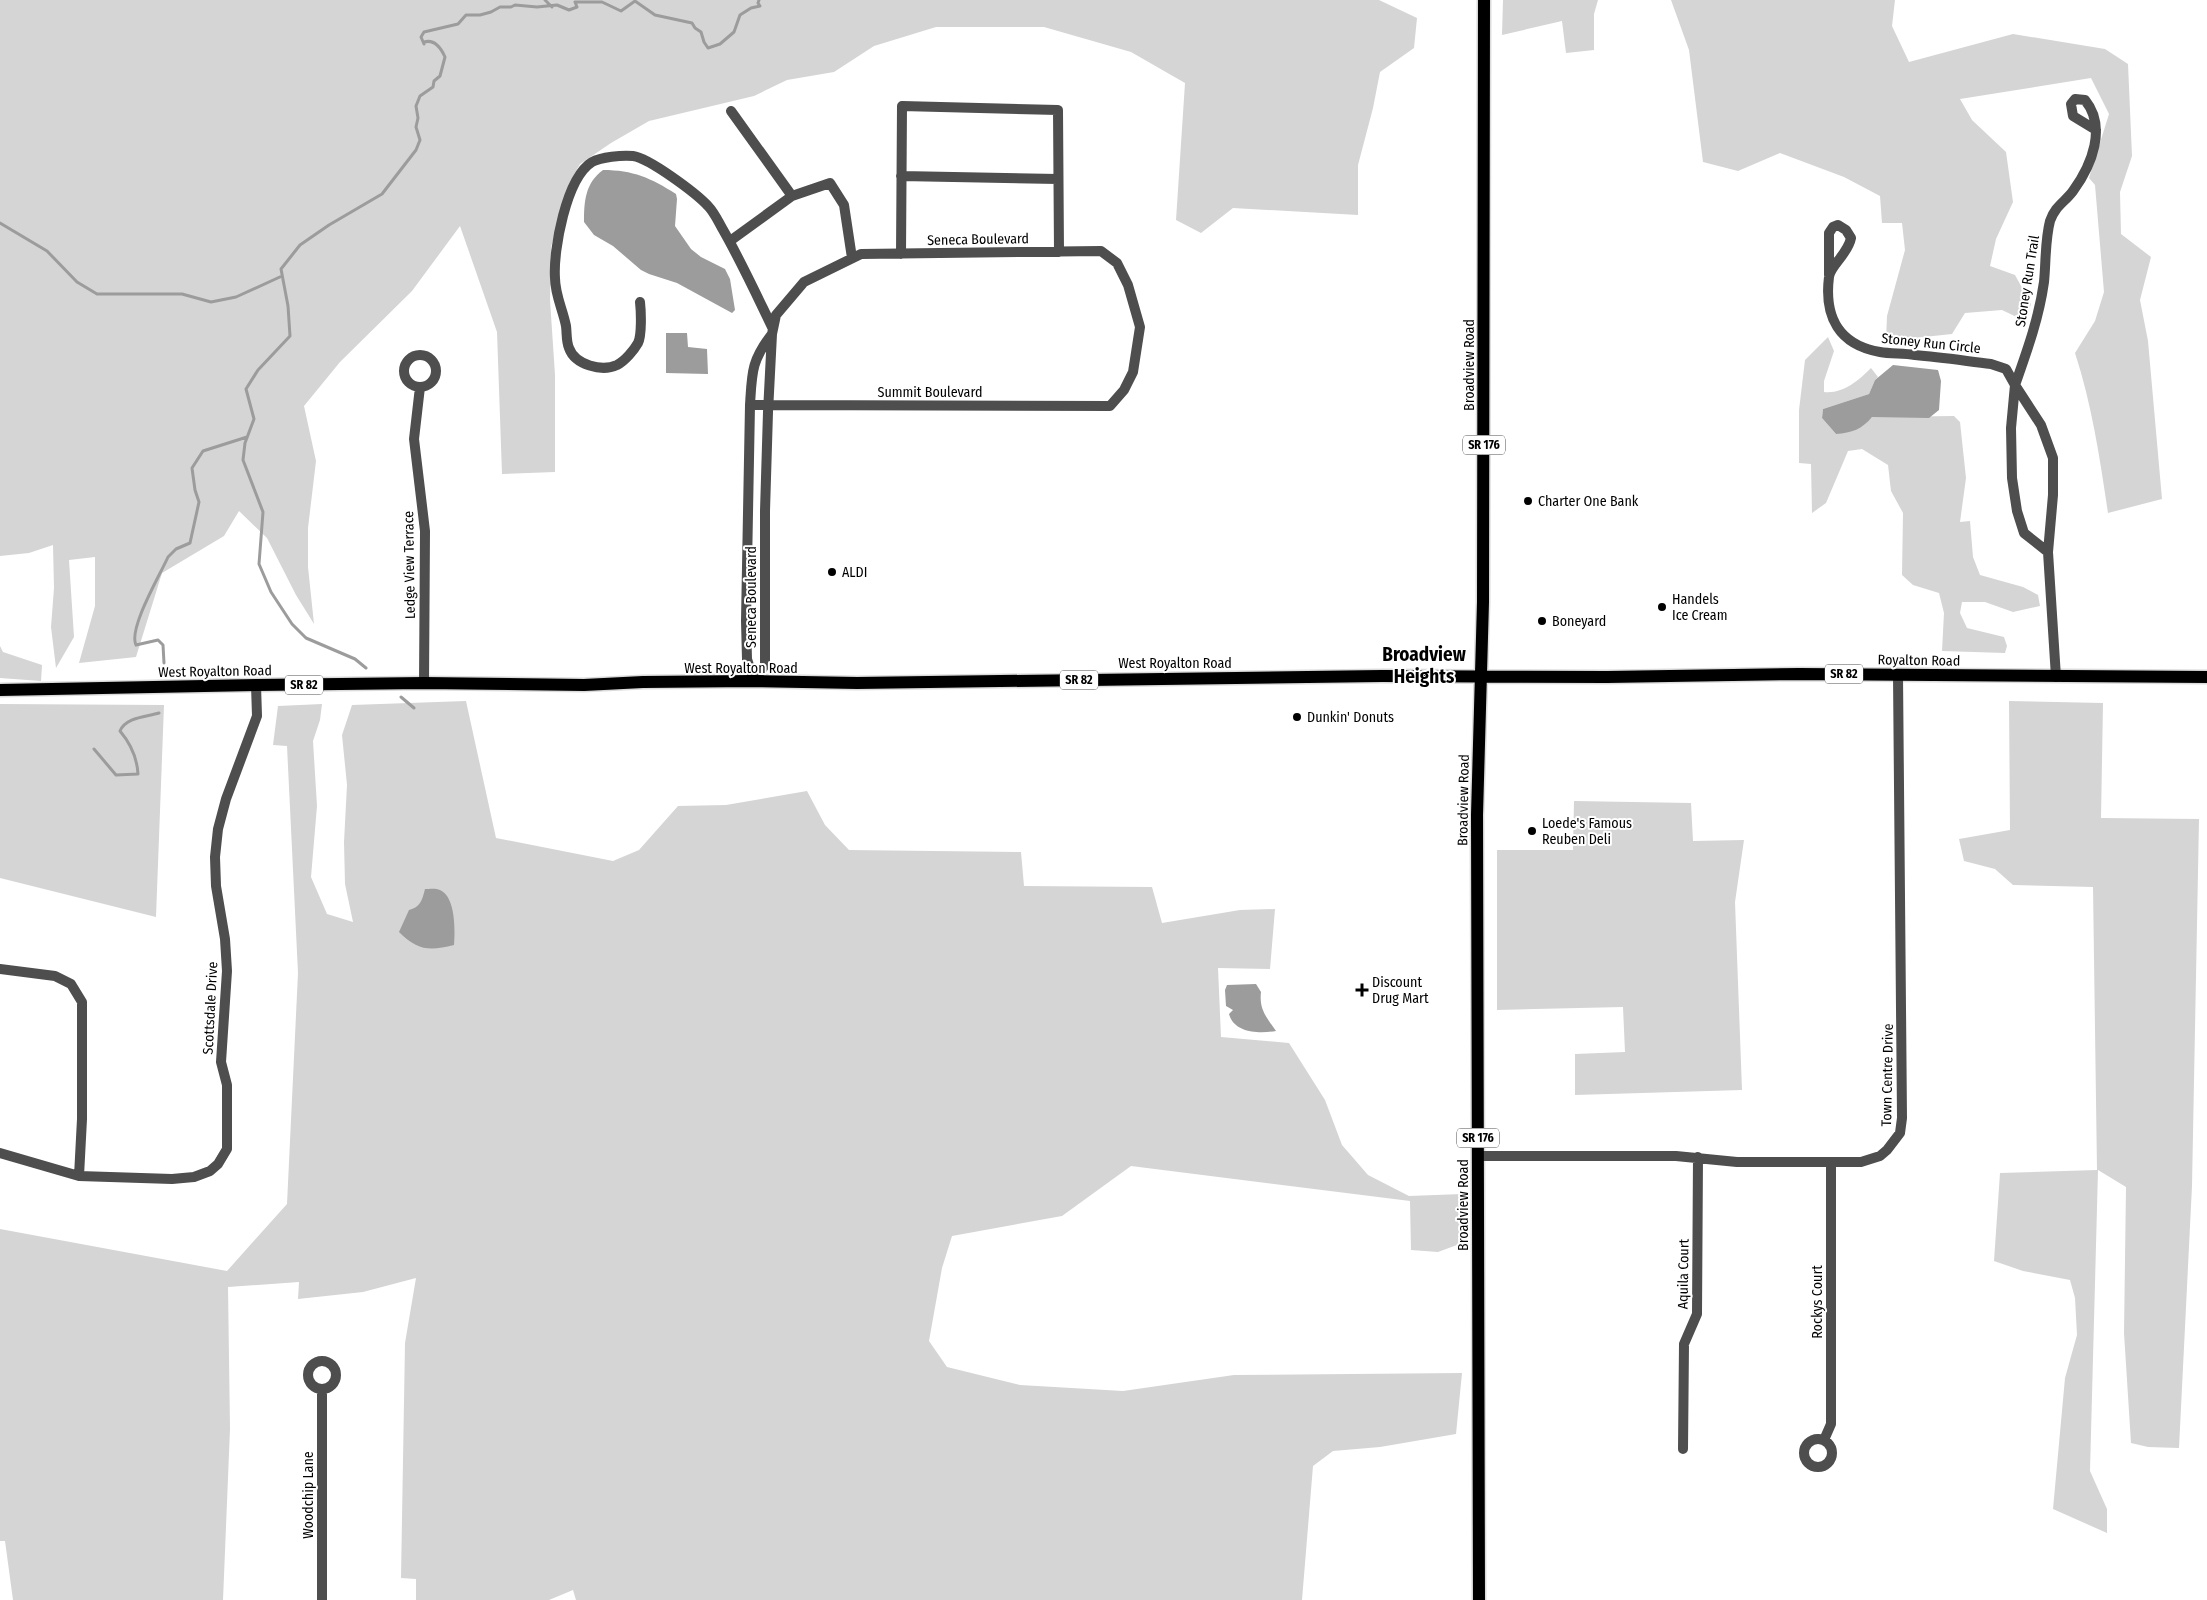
<svg xmlns="http://www.w3.org/2000/svg" width="2207" height="1600" font-family="'Fira Sans Condensed',sans-serif">
<rect width="100%" height="100%" fill="#fff"/>
<path fill="#d5d5d5" d="M0,0H1379L1417,18L1414,48L1380,72L1373,108L1358,165V215L1233,208L1201,233L1176,220L1185,83L1131,52L1044,27H936L874,46L834,72L787,80L754,96L649,121L611,143L580,164L571,180L551,247L550,300L555,375V472L502,474L497,332L460,226L412,291L340,362L304,406L316,461L308,528V567L314,624L296,595L267,538L239,511L224,536L162,573L136,657L79,663L95,606V557L69,560L74,637L56,668L51,627L54,588L53,545L29,553L0,556Z
M1503,0H1598L1594,14V50L1566,53L1562,21L1502,35Z
M1671,0H1895L1892,26L1909,62L2013,34L2105,49L2128,64L2132,156L2120,192L2121,234L2151,257L2140,300L2148,341L2162,499L2108,513C2100,459 2092,405 2075,353L2095,321L2104,292L2095,185L2089,178L2109,114L2091,78L1960,99L1972,120L2006,152L2013,202L1996,239L1990,266L2015,275L2031,304L2025,321L2002,310L1965,313L1952,334L1886,341L1887,316L1905,250L1902,223H1882L1880,196L1844,177L1780,153L1738,171L1703,162L1689,50Z
M1828,337L1834,351L1824,381V392C1843,394 1858,381 1871,368L1878,377L1875,380L1869,394L1823,409L1822,418L1836,434L1872,417L1954,416L1960,422L1966,478L1960,522L1970,521L1973,557L1980,575L2023,587L2038,595L2040,606L2013,612L1985,602H1962L1960,613L1967,628L2004,637L2007,646L2005,653L1942,651L1944,613L1939,593L1913,585L1902,575L1903,513L1891,491L1888,465L1862,449L1848,451L1826,503L1812,513L1811,464L1799,463V410L1805,360Z
M0,646L3,652L42,665L41,681L0,678Z
M466,701L496,838L613,861L639,850L678,806L726,805L807,791L825,825L849,850L1021,852L1024,886L1152,887L1162,923L1240,910L1275,909L1270,969L1218,968L1221,1037L1289,1043L1325,1100L1342,1145L1368,1175L1409,1196L1462,1194L1465,1242L1438,1252L1411,1250L1410,1201L1131,1166L1062,1216L952,1236L942,1268L929,1341L947,1367L1020,1385L1123,1391L1234,1375L1462,1373L1456,1434L1380,1447L1333,1451L1313,1466L1302,1600H576L573,1590L549,1600H416V1579L401,1578L405,1343L416,1278L363,1292L298,1299L299,1282L228,1287L230,1429L223,1600H13L5,1541H0V1229L227,1271L287,1204L298,973L287,746L273,745L278,706L322,704L320,720L313,741L317,806L311,877L327,914L353,922L345,884L344,842L347,785L342,735L352,705Z
M2009,701L2103,703L2101,818L2199,819L2192,1186L2179,1448L2148,1447L2131,1443L2124,1333L2126,1187L2098,1170L2090,1471L2107,1509V1533L2053,1509L2065,1378L2077,1335L2075,1298L2070,1280L2023,1271L1994,1261L2000,1173L2097,1170L2093,887L2013,885L1995,869L1964,861L1959,839L2010,830Z
M0,704L164,705L156,917L0,878Z
M1574,801L1691,803L1693,841L1744,840L1735,902L1742,1090L1575,1095V1054L1625,1052L1623,1007L1497,1010V850H1573Z"/>
<path fill="#9c9c9c" d="M603,170C633,170 651,178 676,194L677,199L675,226L691,249L701,257L725,269L730,279L735,310L732,313L677,283L649,274L641,270L613,246L594,235L584,222C584,202 585,183 603,170Z
M666,333H687L688,347L707,349L708,374L666,373Z
M1893,365L1938,370L1941,381L1939,410L1929,418L1872,417C1862,429 1852,433 1836,434L1822,418L1823,409L1869,394L1875,380Z
M425,889C429,889 436,888 440,890C456,897 455,931 454,945C430,951 418,951 399,932L409,910C420,907 422,901 425,889Z
M1256,984L1261,992C1259,1009 1266,1017 1276,1031C1259,1034 1234,1033 1229,1014L1233,1010L1226,1006L1225,990L1227,985Z"/>
<g fill="none" stroke-linecap="round" stroke-linejoin="round">
<path stroke="#9c9c9c" stroke-width="3" d="M545,0L552,7
M0,223L47,251L77,282L97,294H182L211,302L236,297L282,276
M164,663L163,645L158,640L136,645C128,629 160,575 168,557L176,549L190,543L199,502L195,490L192,468L203,451L247,437
M366,668L355,659L306,638L292,624L271,592L259,564L263,512L243,460L245,443L254,419L246,389L258,370L290,336L288,306L281,269L300,245L329,225L382,194L416,150L420,140L416,127L418,118L416,106L420,96L433,87L434,81L440,76L445,57C441,48 434,39 424,42V44L421,37L424,32L458,24L466,15H480L491,12L500,7H511L515,5L537,7L557,5L569,10L577,7L575,2H602L621,11L635,1L655,15L692,23L695,28L701,32L704,42L708,48L720,44L734,32L740,15L751,8L760,6L758,3L759,0
M401,697L414,708
M94,749L116,775L138,774C137,757 131,744 120,731C126,717 146,717 159,713"/>
<g stroke="#dbdbdb" stroke-width="15">
<path id="primary" d="M0,690L256,685L424,683L584,685L643,682L754,681L857,683L1382,676L1607,677L1799,674L2207,677
M1479,1600L1477,815L1483,602L1484,0"/>
</g>
<path stroke="#4e4e4e" stroke-width="10" d="M731,111L792,196
M901,176L1058,179
M730,241L792,196L830,183L844,205L852,258
M901,254L902,106L1058,110L1059,252
M1829,275V233L1833,227L1838,225L1846,230L1851,238C1848,254 1830,266 1829,277C1824,317 1839,345 1880,352C1891,354 1903,353 1915,355C1940,357 1966,361 1991,364L2006,369L2015,385L2011,428L2012,478L2017,511L2024,533L2048,552
M640,302C641,311 642,335 638,343C634,350 625,361 617,365C602,372 575,365 569,348C566,341 567,333 566,326C563,310 555,295 555,278C553,251 566,178 592,162C601,157 622,155 633,156C649,158 696,193 708,206C714,212 718,221 722,228C741,261 757,296 773,329
M404 371a16 16 0 1 1 32 0a16 16 0 1 1-32 0Z
M420,387L414,439L425,531L424,683
M750,405H768L1110,406L1124,390L1133,372L1140,327L1128,285L1117,263L1101,251L861,254L804,282L776,315L772,334L768,412L765,511V665L754,681
M2056,677L2048,552L2053,495V458L2041,425L2015,385C2027,351 2039,318 2044,282C2046,262 2045,240 2050,221C2055,206 2065,202 2073,191C2092,165 2107,127 2085,100L2075,99L2071,104L2073,116L2096,130
M754,681L747,659L746,621L750,405C752,373 751,361 772,334
M0,969L55,976L71,984L82,1002V1119L79,1176
M0,1153L79,1176L172,1179L194,1177L210,1171L218,1164L227,1149V1085L221,1062L227,971L225,939L216,886L215,857L218,829L226,799L257,716L256,685
M1478,1156H1676L1737,1162H1861L1880,1156L1887,1150L1900,1133L1902,1118L1898,675
M308 1375a14 14 0 1 1 28 0a14 14 0 1 1-28 0Z
M322,1389V1600
M1804 1453a14 14 0 1 1 28 0a14 14 0 1 1-28 0Z
M1824,1440L1831,1424V1162
M1683,1449L1684,1344L1697,1314L1698,1157"/>
<use href="#primary" stroke="#000" stroke-width="12"/>
</g>
<g fill="#000" stroke="#fff" stroke-width="2">
<circle cx="1528" cy="501" r="5"/>
<circle cx="832" cy="572" r="5"/>
<circle cx="1662" cy="607" r="5"/>
<circle cx="1542" cy="621" r="5"/>
<circle cx="1297" cy="717" r="5"/>
<circle cx="1532" cy="831" r="5"/>
<path d="M1359.5 982.5h5v5h5v5h-5v5h-5v-5h-5v-5h5z"/>
</g>
<g text-anchor="middle" stroke-width="4" stroke-linejoin="round" paint-order="stroke">
<g fill="#fff" stroke="#4c4c4c" stroke-width="1">
<rect x="1463" y="435.5" width="42" height="19" rx="4"/>
<rect x="1825" y="664.5" width="38" height="19" rx="4"/>
<rect x="1060" y="670.5" width="38" height="19" rx="4"/>
<rect x="285" y="675.5" width="38" height="19" rx="4"/>
<rect x="1457" y="1128.5" width="42" height="19" rx="4"/>
</g>
<g font-size="12" font-weight="bold" fill="#000">
<text x="1484" y="449">SR 176</text>
<text x="1844" y="678">SR 82</text>
<text x="1079" y="684">SR 82</text>
<text x="304" y="689">SR 82</text>
<text x="1478" y="1142">SR 176</text>
</g>
<g font-size="14" fill="#000" stroke="#fff">
<text transform="translate(978 239) rotate(-1)" y="5">Seneca Boulevard</text>
<text transform="translate(2027 281) rotate(-81)" y="5">Stoney Run Trail</text>
<text transform="translate(1931 343) rotate(6)" y="5">Stoney Run Circle</text>
<text transform="translate(1469 365) rotate(-90)" y="5">Broadview Road</text>
<text x="930" y="397">Summit Boulevard</text>
<text transform="translate(409 565) rotate(-91)" y="5">Ledge View Terrace</text>
<text transform="translate(751 597) rotate(-90)" y="5">Seneca Boulevard</text>
<text transform="translate(1919 660) rotate(1)" y="5">Royalton Road</text>
<text x="1175" y="668">West Royalton Road</text>
<text x="741" y="673">West Royalton Road</text>
<text transform="translate(215 671) rotate(-1)" y="5">West Royalton Road</text>
<text transform="translate(1463 800) rotate(-89)" y="5">Broadview Road</text>
<text transform="translate(210 1008) rotate(-87)" y="5">Scottsdale Drive</text>
<text transform="translate(1887 1075) rotate(-89)" y="5">Town Centre Drive</text>
<text transform="translate(1463 1205) rotate(-90)" y="5">Broadview Road</text>
<text transform="translate(1683 1274) rotate(-89)" y="5">Aquila Court</text>
<text transform="translate(1817 1302) rotate(-90)" y="5">Rockys Court</text>
<text transform="translate(308 1495) rotate(-90)" y="5">Woodchip Lane</text>
</g>
<g font-size="14" fill="#000" stroke="#fff" text-anchor="start">
<text x="1538" y="506">Charter One Bank</text>
<text x="842" y="577">ALDI</text>
<text x="1672" y="604">Handels<tspan x="1672" dy="16">Ice Cream</tspan></text>
<text x="1552" y="626">Boneyard</text>
<text x="1307" y="722">Dunkin' Donuts</text>
<text x="1542" y="828">Loede's Famous<tspan x="1542" dy="16">Reuben Deli</tspan></text>
<text x="1372" y="987">Discount<tspan x="1372" dy="16">Drug Mart</tspan></text>
</g>
<g font-size="19" font-weight="bold" fill="#000" stroke="#fff">
<text x="1424" y="661">Broadview<tspan x="1424" dy="22">Heights</tspan></text>
</g>
</g>
</svg>
